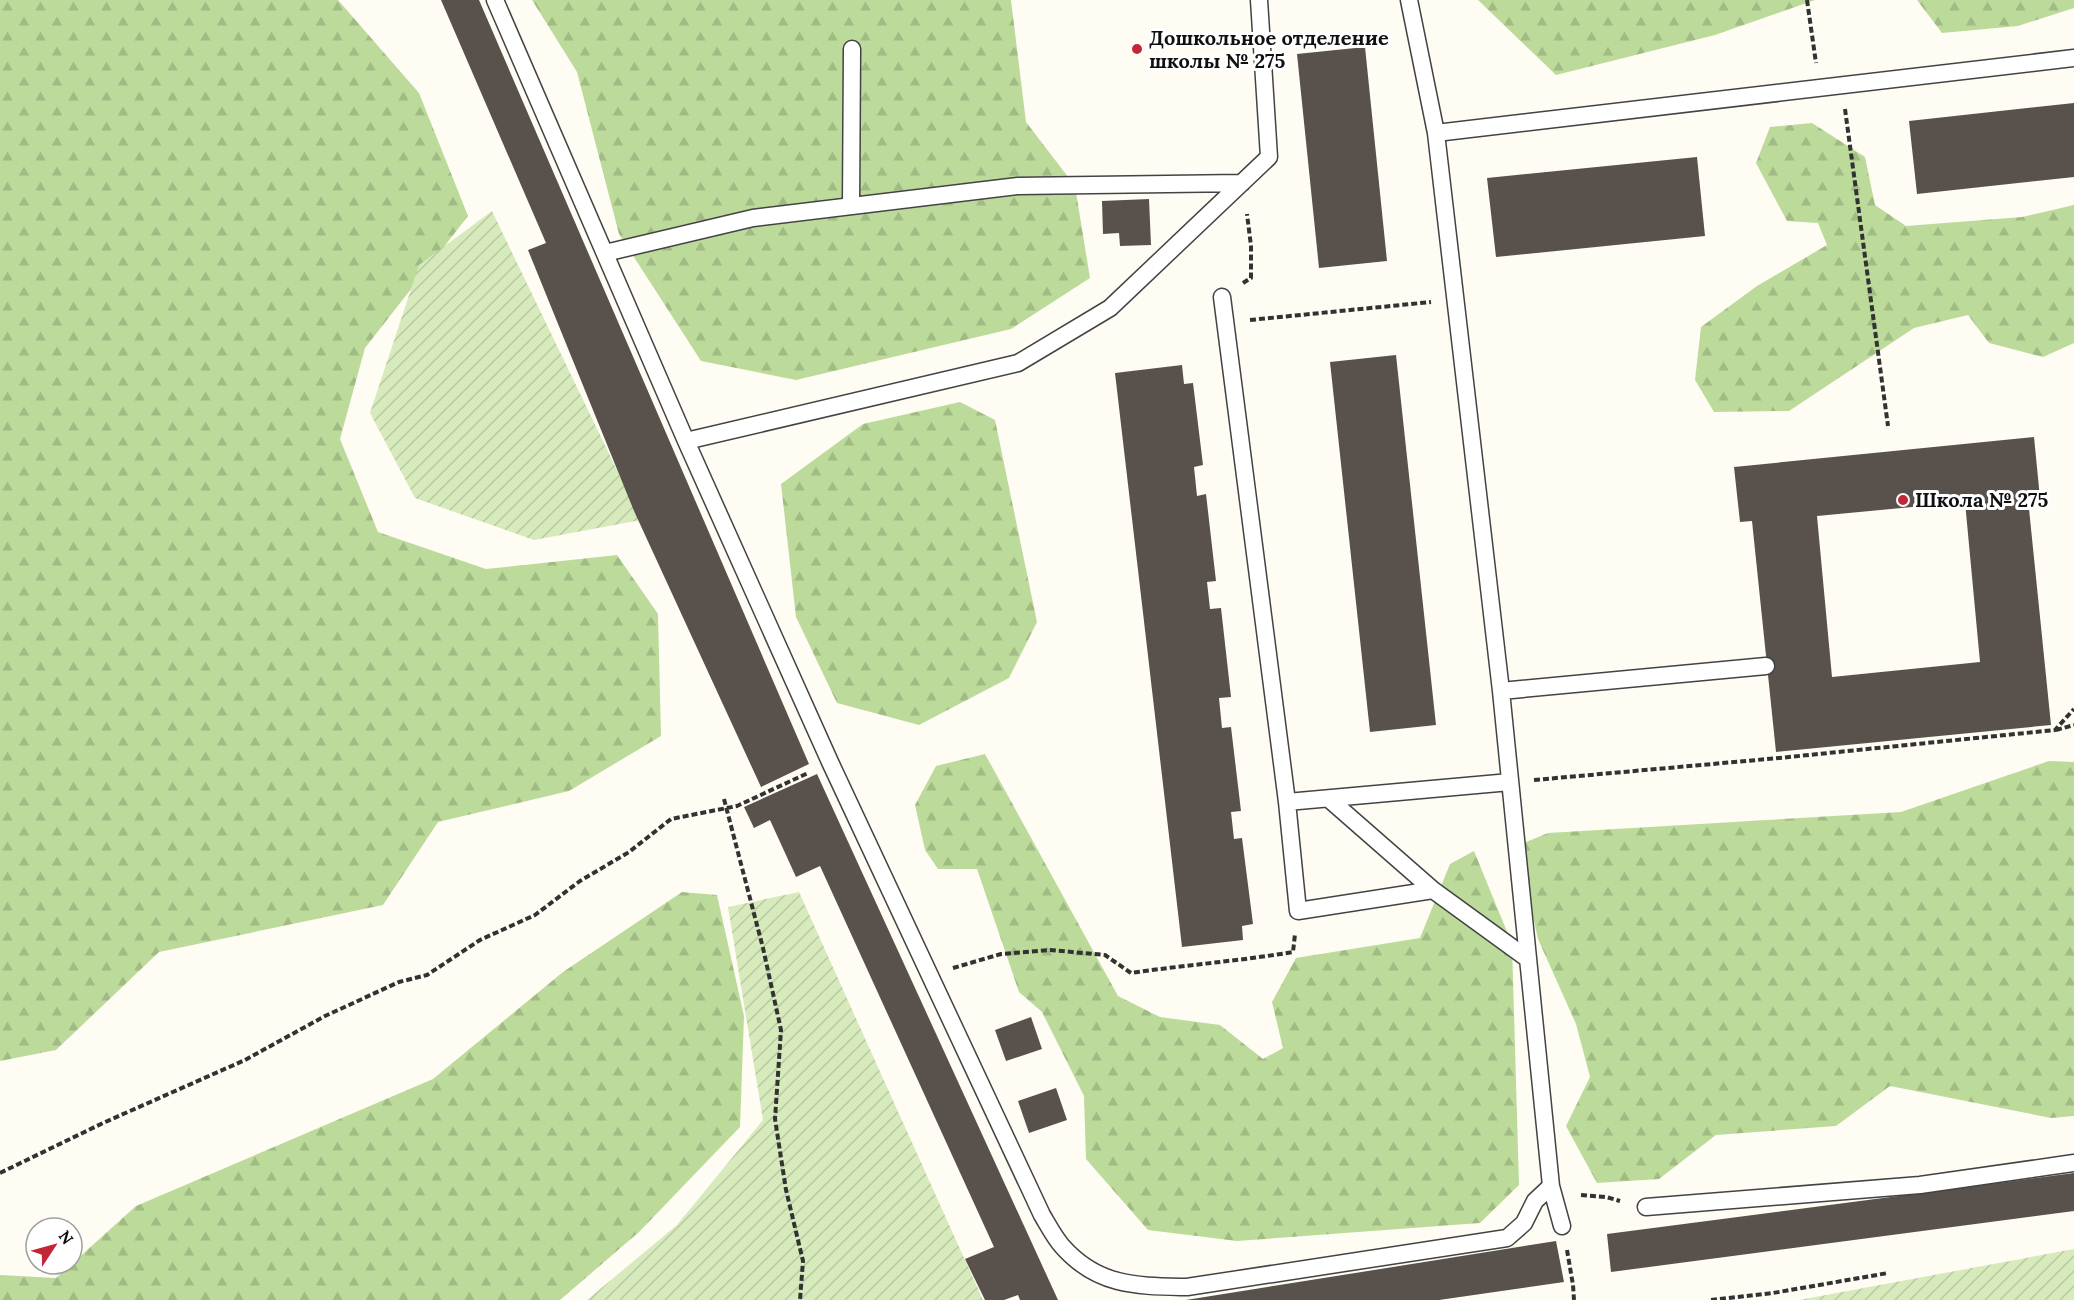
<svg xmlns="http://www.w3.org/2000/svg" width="2074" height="1300" font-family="Lora,serif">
<defs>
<pattern id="forest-firs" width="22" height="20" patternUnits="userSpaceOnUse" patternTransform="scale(1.5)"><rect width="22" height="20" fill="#bcdb9b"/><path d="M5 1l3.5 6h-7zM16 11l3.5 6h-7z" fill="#a1bb84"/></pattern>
<pattern id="garden-furrows" width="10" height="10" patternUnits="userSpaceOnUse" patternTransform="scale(1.5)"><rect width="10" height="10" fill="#d7eabc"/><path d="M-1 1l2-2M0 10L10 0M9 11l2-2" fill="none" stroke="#b8c8a1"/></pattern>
</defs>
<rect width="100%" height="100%" fill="#fffcf4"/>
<path fill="url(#forest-firs)" d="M0,0H338L419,93L468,216L365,348L340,439L378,532L486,569L617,555L658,614L661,736L569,791L438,822L383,905L159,952L56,1050L0,1061Z
M532,0H1011L1026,122L1075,186L1090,278L1011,329L796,380L701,361L619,234L577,72Z
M1478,0H1815L1715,35L1556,75Z
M1917,0H2074V8L2018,26L1942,33Z
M1812,123L1865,157L1875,205L1906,226L2022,217L2074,205V343L2043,357L1989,343L1968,315L1914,328L1789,411L1714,412L1695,380L1701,327L1757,286L1827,245L1818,223L1787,221L1756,163L1770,127Z
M960,402L995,420L1037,622L1009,678L919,725L837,703L796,617L781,484L863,424Z
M985,754L1118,996L1160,1017L1220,1025L1263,1059L1283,1048L1272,1002L1296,958L1420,938L1450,864L1474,851L1512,944L1519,1185L1480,1223L1237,1241L1148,1230L1086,1159L1084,1096L1042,1012L1019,992L977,869H938L925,850L915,805L936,766Z
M2049,761L2074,762V1116L2051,1118L1890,1086L1836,1126L1716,1135L1659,1179L1597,1183L1566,1126L1590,1077L1576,1024L1538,939L1523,873L1526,842L1548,833L1901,812Z
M682,892L717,895L744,1016L740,1127L639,1232L560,1300H0V1275L56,1278L136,1206L433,1079L563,972Z"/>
<path fill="url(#garden-furrows)" d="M492,211L641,520L534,540L415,498L370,413L419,265Z
M799,892L983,1300H587L677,1225L763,1120L728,907Z
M2074,1249V1300H1799Z"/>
<path fill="#59514c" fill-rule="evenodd" d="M441,0H479L809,764L761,787L634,511L528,250L546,243Z
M1365,47L1387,261L1319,268L1297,54Z
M2074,103V177L1917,194L1909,121Z
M1697,157L1705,236L1496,257L1487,178Z
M1149,199L1151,245L1120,246L1119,233L1103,234L1102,201Z
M1396,355L1436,725L1370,732L1330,362Z
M1182,365L1184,384L1193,383L1203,465L1194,467L1197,496L1206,494L1216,581L1207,582L1210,609L1221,608L1231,697L1219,698L1222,728L1231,727L1241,811L1231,812L1234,839L1242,838L1253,924L1242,926L1243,940L1182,947L1115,373Z
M2034,437L2040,498L2028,499L2051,725L1776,752L1752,521L1740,522L1734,467ZM1965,502L1980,662L1832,677L1817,516Z
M817,774L1058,1300H1020L1018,1295L1004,1300H985L965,1259L994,1247L820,866L796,877L770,820L754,828L744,807Z
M1031,1017L1042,1049L1006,1061L995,1030Z
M1056,1088L1067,1120L1029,1133L1018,1101Z
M2074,1173V1211L1611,1272L1607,1234Z
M1556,1241L1564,1282L1439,1300H1186Z"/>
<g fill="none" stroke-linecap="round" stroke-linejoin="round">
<g stroke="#434343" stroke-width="19">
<path id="service" d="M495,0L686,441L830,762L1042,1215C1048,1225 1054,1237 1062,1246C1098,1287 1138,1286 1187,1287L1507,1238L1524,1223L1535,1201L1551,1186
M1409,0L1436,133L1501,691L1551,1186L1562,1226
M1436,133L2074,58
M851,206L852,49
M605,253L753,218L1018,186L1242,183
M1222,297L1287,802L1510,782
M686,441L1018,363L1110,308L1269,157L1259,0
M1501,691L1766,666
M1329,799L1433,890
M1287,802L1298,911L1433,890L1528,959
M1646,1207L1920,1185L2074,1163"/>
</g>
<path stroke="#323232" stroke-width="4" stroke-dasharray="6 3" stroke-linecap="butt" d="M1807,0L1816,63
M1845,109L1888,426
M1243,283L1251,278V246L1247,214
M1250,320L1431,302
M2056,730L2074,725
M1534,780L1779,758L2055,730L2074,709
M724,799L763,948L781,1030L775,1119L786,1190L803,1261L800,1300
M953,968L1001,954L1050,950L1105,955L1131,973C1185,965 1239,961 1293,952L1295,934
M0,1173L103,1123L245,1060L325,1016L399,982L427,975L480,940L535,915L580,881L629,852L671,819L737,806L808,773
M1581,1195L1606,1197L1620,1201
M1567,1250L1573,1285L1574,1300
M1711,1300L1773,1293L1888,1273"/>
<use href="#service" stroke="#fff" stroke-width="16"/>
</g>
<g fill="#c22737" stroke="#fff" stroke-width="2">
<circle cx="1137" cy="49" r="6"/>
<circle cx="1903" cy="500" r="6"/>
</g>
<g text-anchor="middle" stroke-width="6" stroke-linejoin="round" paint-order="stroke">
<g font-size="20" font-weight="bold" fill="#101010" stroke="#fff" text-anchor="start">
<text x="1149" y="45">Дошкольное отделение<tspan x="1149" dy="23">школы № 275</tspan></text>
<text x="1915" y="507">Школа № 275</text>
</g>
</g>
<g transform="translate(54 1246) rotate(54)"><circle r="28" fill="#ffffff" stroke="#9f9f9f" stroke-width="1.5"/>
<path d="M0-4.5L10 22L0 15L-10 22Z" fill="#c22737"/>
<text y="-9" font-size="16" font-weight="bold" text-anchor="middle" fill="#101010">N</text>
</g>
</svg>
